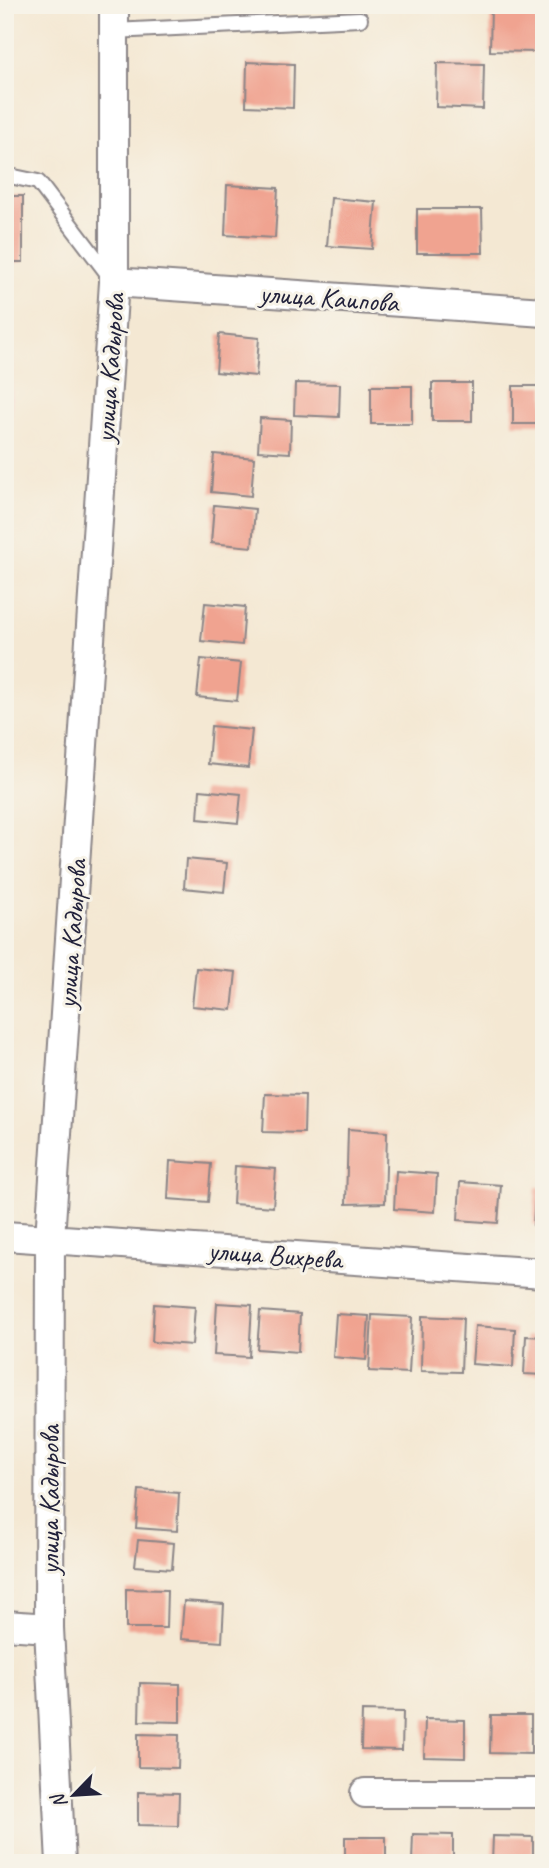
<svg xmlns="http://www.w3.org/2000/svg" width="549" height="1868" font-family="Caveat,sans-serif">
<rect width="100%" height="100%" fill="#f7f3e8"/>
<filter id="ink" filterUnits="userSpaceOnUse"><feTurbulence type="fractalNoise" baseFrequency=".0143" numOctaves="2"/><feDisplacementMap in="SourceGraphic" scale="14" xChannelSelector="R" yChannelSelector="G"/><feConvolveMatrix kernelMatrix="1 2 1 2 8 2 1 2 1" color-interpolation-filters="sRGB"/></filter>
<filter id="wash" filterUnits="userSpaceOnUse"><feTurbulence type="fractalNoise" baseFrequency=".00686" numOctaves="4" result="noise"/><feDisplacementMap in="SourceGraphic" scale="28" xChannelSelector="R" yChannelSelector="G"/><feGaussianBlur stdDeviation="1.57" result="paint"/><feColorMatrix in="noise" values="0 0 0 0 0 0 0 0 0 0 0 0 0 0 0 0 0 1.4 0 .05"/><feComposite in="paint" operator="in"/></filter>
<g filter="url(#wash)">
<rect width="100%" height="100%" fill="#f4e8d3"/>
<path fill="#f7cfd0" d="M5,252L15,253L5,722Z"/>
<g id="blocks">
<path fill="#f0a390" d="M491,7L538,8L537,52L490,51Z
M247,62L294,64L293,108L246,106Z
M437,63L484,64L483,109L436,107Z
M227,185L278,188L275,238L225,235Z
M5,196H23V262H5Z
M331,198L376,202L372,249L327,246Z
M417,209H482L483,253H417Z
M219,334L259,338L256,376L216,372Z
M295,383L340,384L339,417L294,415Z
M432,383H472V421H432Z
M371,386H412V424H371Z
M513,386H544V424H513Z
M260,418L291,420L290,453L258,451Z
M214,454L254,458L251,496L211,492Z
M214,505L255,509L252,547L211,543Z
M205,603L245,607L242,645L201,641Z
M201,659L241,663L237,701L197,697Z
M211,726L252,730L248,768L208,764Z
M200,790L241,794L238,823L198,819Z
M186,859L227,863L224,892L184,888Z
M196,968L236,972L232,1010L192,1006Z
M265,1094L305,1095L304,1133L263,1132Z
M348,1129L387,1132L385,1203L346,1204Z
M170,1161L211,1164L208,1202L168,1199Z
M235,1166L276,1169L273,1207L233,1204Z
M396,1171L437,1174L435,1212L394,1209Z
M460,1182L501,1185L498,1223L458,1220Z
M536,1187H544V1226L533,1225Z
M217,1303L252,1305L249,1357L214,1355Z
M154,1304L195,1307L192,1345L152,1342Z
M260,1311L300,1314L298,1352L257,1349Z
M336,1314L369,1316L366,1360L333,1357Z
M372,1315L412,1317L409,1373L369,1371Z
M422,1316L463,1318L461,1372L421,1371Z
M475,1326L515,1329L513,1367L472,1364Z
M526,1336L544,1337V1375L524,1374Z
M139,1490L179,1493L177,1531L136,1528Z
M138,1540L174,1543L172,1569L135,1566Z
M126,1589L167,1590L166,1628H126Z
M184,1601L224,1604L222,1642L181,1639Z
M140,1683L180,1684V1722L139,1721Z
M362,1711L403,1712L402,1750L361,1749Z
M491,1715H531V1754L490,1753Z
M425,1719L465,1720V1758L424,1757Z
M138,1734L179,1735L178,1768L138,1767Z
M138,1792L179,1793L178,1826L138,1825Z
M413,1834L453,1835V1863H412Z
M493,1836L533,1837V1863H492Z
M345,1837H386V1863H345Z"/>
</g>
</g>
<g filter="url(#ink)">
<use href="#blocks" fill-opacity="0" stroke="#8b8587" stroke-width="2"/>
<g fill="none" stroke-linecap="round" stroke-linejoin="round">
<g stroke="#8b8587" stroke-width="18">
<path id="lane" d="M113,31L360,19
M5,175L38,182L111,278"/>
</g>
<g stroke="#8b8587" stroke-width="32">
<path id="street" d="M114,282L544,312
M5,1236L544,1273
M5,1625L49,1628
M365,1793H544
M61,1863L49,1628L50,1238L114,282V5"/>
</g>
<use href="#lane" stroke="#fff" stroke-width="14"/>
<use href="#street" stroke="#fff" stroke-width="28"/>
</g>
</g>
<g text-anchor="middle" stroke-width="6" stroke-linejoin="round" paint-order="stroke">
<g font-size="28" fill="#22223b" stroke="#f7f3e8">
<text transform="translate(329 297) rotate(4)" y="10">улица Каипова</text>
<text transform="translate(109 368) rotate(-86)" y="10">улица Кадырова</text>
<text transform="translate(71 934) rotate(-86)" y="10">улица Кадырова</text>
<text transform="translate(275 1254) rotate(4)" y="10">улица Вихрева</text>
<text transform="translate(49 1500) rotate(-90)" y="10">улица Кадырова</text>
</g>
</g>
<rect width="549" height="1868" fill="none" stroke="#f7f3e8" stroke-width="28"/>
<g transform="translate(74 1795) rotate(245)" stroke="#f7f3e8" stroke-width="5" paint-order="stroke">
<path d="M0-5L12 26L0 18L-12 26Z" fill="#22223b"/>
<text y="-10" font-size="19" font-weight="bold" text-anchor="middle" fill="#22223b">N</text>
</g>
</svg>
